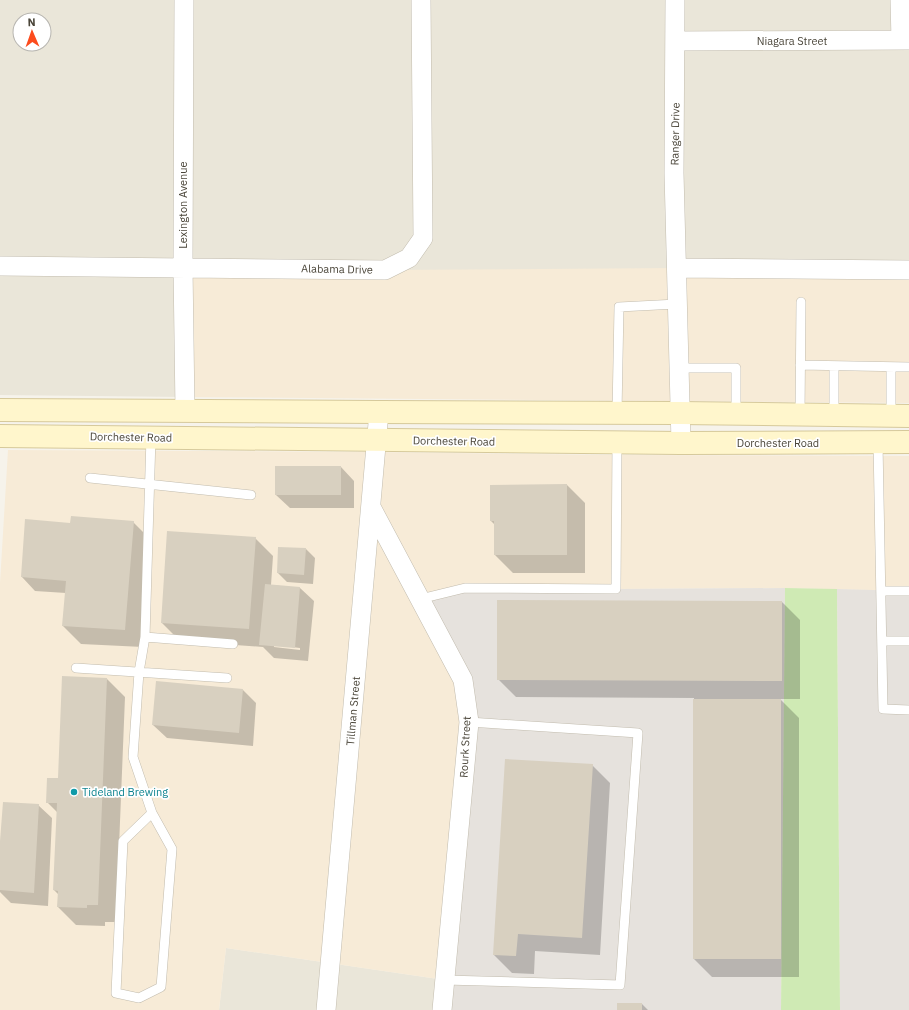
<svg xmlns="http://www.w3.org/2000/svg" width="909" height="1010" font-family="'IBM Plex Sans',sans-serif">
<rect width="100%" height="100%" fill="#f6f3eb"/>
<path fill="#eae6d9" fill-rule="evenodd" d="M0,0H909V270L185,397L0,395ZM20,20H44V44H20Z
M226,948L445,980L442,1010H219Z"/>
<path fill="#f7ebd7" d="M183,267L385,270L677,268L909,270V403L185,397Z
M8,450L375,452L617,455L909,456V591L785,588L616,589L463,680L445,980L226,948L219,1010H0V583Z"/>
<path fill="#e6e2dd" d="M465,588L616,589L785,588L781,1010H442L463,680L420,599Z
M837,589L909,591V1010H840Z"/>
<path fill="#cfeab4" d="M785,588L837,589L840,1010H781Z"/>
<path fill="#0003" fill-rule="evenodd" d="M341,467L354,481V508H290L276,495Z
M567,485L585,503V573H513L495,555V525L491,521Z
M133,522L151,540L143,647L81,644L63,626L66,593L35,591L22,577L71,524Z
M255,538L273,556L271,585L300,588L314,601L308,661L274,658L263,647L180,641L162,623ZM274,645L300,648V650L274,647Z
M306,549L315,558L313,584L287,582L278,573Z
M498,601L782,602L800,620V699H780L799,718V977H712L694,959V698L516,697L498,679Z
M107,679L125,697L116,922H105V926L76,925L58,907L59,895L54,890L58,813L47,802Z
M243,690L256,703L253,746L167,738L153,725Z
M592,765L610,783L600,955L535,951L534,974L512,973L494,955Z
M38,805L52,818L48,906L11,903L0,892V856Z
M642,1004L648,1010H618Z"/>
<path fill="#d8d0c0" d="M275,466H341V495H275Z
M567,484V555H494V521H490V485Z
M71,516L134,521L125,630L62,626L66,581L21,577L25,519L70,523Z
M167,531L256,537L249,629L161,623Z
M278,547L306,548L304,575L277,573Z
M265,584L300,587L295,648L259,645Z
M497,600L782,601V681L497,680Z
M62,676L107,678L98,905H87V908L57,907L58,891L53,890L57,803H46L47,778H58Z
M156,681L243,689L239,733L152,725Z
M693,699H781V959H693Z
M505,759L593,764L582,938L518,934L516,956L493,955Z
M3,802L39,804L34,893L0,890V841Z
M617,1003H642V1010H617Z"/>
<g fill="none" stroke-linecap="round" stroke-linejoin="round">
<g stroke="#c2bcae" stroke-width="10">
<path id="lane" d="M800,365L909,367
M834,366V415
M891,367V415
M678,368H736V414
M617,413L619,307L677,304
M800,415L801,302
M151,437L145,637L139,672L133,757L152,813L123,841L116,993L139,998L161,987L172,849L152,813
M878,443L883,709L909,710
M90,478L251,495
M881,591H909
M420,599L465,588L616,589L617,442
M145,637L233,644
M882,641H909
M76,668L227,678
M445,980L620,985L638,733L469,722"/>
</g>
<g stroke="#c2bcae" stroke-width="20">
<path id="street" d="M184,0L183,267L185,410
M675,0L674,173L681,443
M900,0L901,40
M676,41L909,40
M0,266L385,270L409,258L423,238L421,0
M677,268L909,270
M371,507L463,680L469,722L442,1010
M326,1010L379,412"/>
</g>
<g stroke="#d6c99b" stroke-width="24">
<path id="secondary" d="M0,410L379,412L679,413L909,416
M0,436L681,443L909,442"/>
</g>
<use href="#lane" stroke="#fff" stroke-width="9"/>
<use href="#street" stroke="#fff" stroke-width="19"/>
<use href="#secondary" stroke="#fff6cc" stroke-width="22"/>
</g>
<circle fill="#0f9aa8" stroke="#fff" stroke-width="1.5" cx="74" cy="792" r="4"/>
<g text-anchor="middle" stroke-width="3.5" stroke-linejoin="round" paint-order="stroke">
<g font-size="11" fill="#4a4539" stroke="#fff">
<text x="792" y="45">Niagara Street</text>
<text transform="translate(675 134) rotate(-89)" y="4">Ranger Drive</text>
<text transform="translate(183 205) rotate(-90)" y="4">Lexington Avenue</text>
<text transform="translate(337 269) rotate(1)" y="4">Alabama Drive</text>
<text transform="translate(131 437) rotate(1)" y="4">Dorchester Road</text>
<text transform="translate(454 441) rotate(1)" y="4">Dorchester Road</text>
<text x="778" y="447">Dorchester Road</text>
<text transform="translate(353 711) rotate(-85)" y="4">Tillman Street</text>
<text transform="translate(465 747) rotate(-87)" y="4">Rourk Street</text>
</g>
<g font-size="11" fill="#0d838f" stroke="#fff" text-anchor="start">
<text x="82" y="796">Tideland Brewing</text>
</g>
</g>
<g transform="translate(32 32) rotate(358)"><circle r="19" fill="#ffffff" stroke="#b7b5b0"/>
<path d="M0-3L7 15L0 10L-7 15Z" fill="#fc4b1d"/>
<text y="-6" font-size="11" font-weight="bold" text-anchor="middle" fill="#4a4539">N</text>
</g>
</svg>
